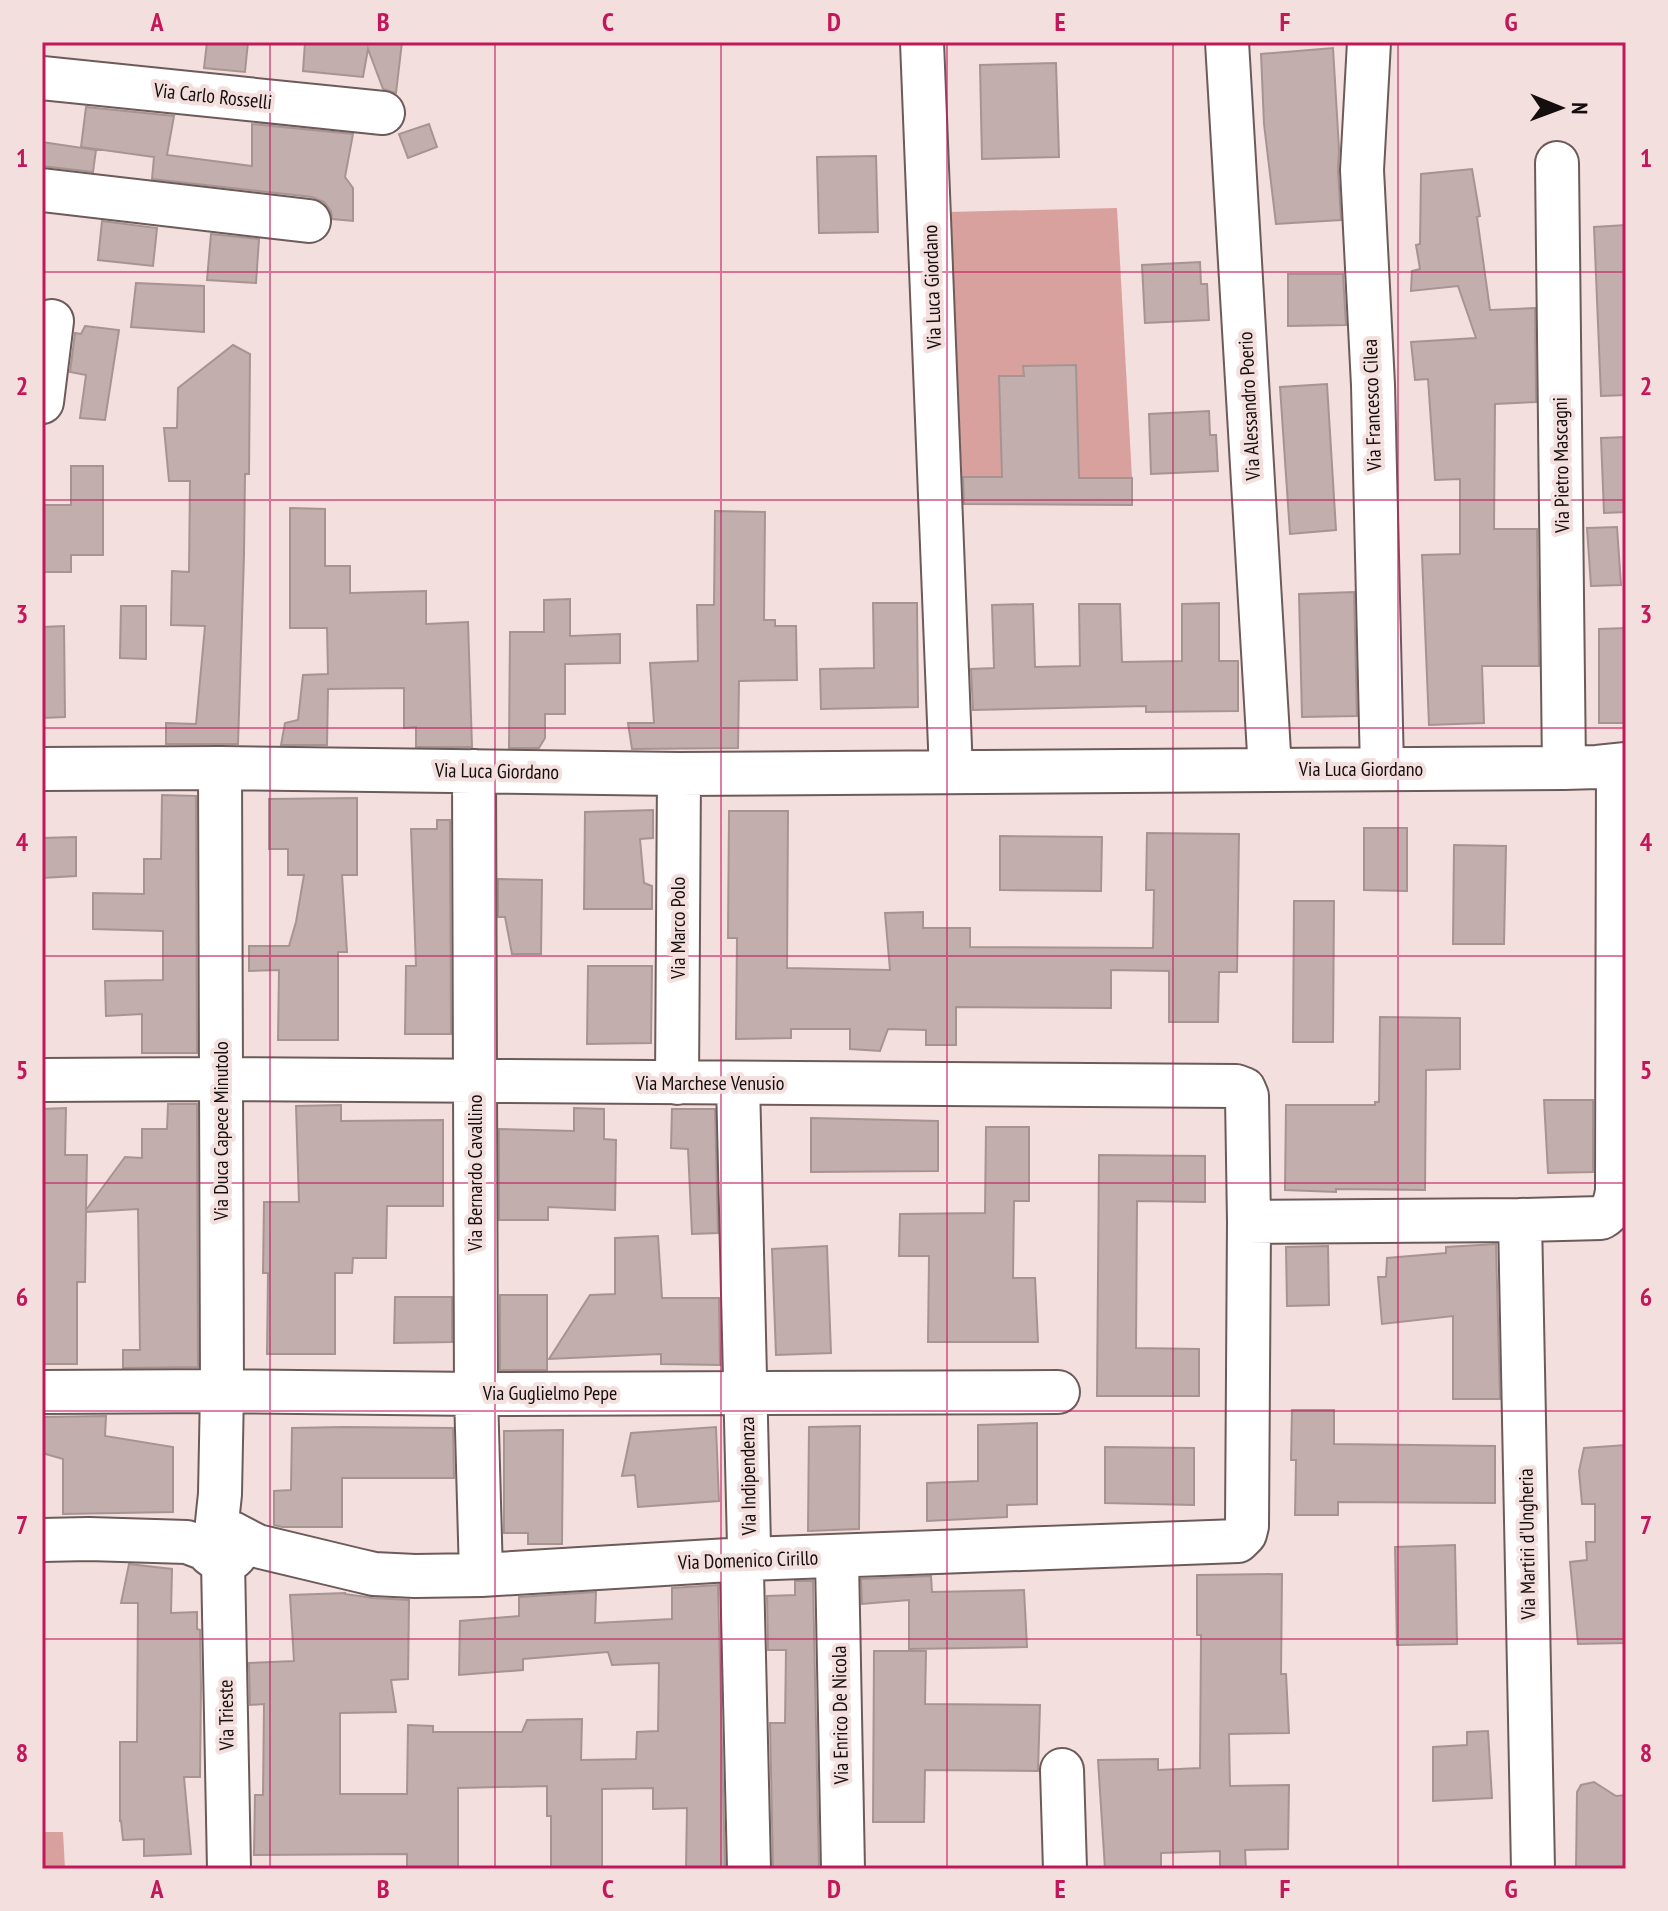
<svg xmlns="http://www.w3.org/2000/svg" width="1668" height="1911" font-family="'PT Sans Narrow',sans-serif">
<rect width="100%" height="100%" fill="#f3dfdd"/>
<path fill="#d9a19d" d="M1117,208L1132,478L962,477L949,212Z
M42,1832H63L65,1869H42Z"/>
<path fill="#c1aead" stroke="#a69493" stroke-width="2" d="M207,42H248L245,72L204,68Z
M305,42H402L396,93L383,89L368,49L363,77L303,71Z
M1333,48L1339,149L1338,171L1341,220L1276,224L1264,124L1261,54Z
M1056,63L1059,157L982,159L980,65Z
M86,107L174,116L167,155L252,166V124L353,134L345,177L353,188V221L332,219L331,211L324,202L312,197L152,179L154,157L81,147Z
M429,124L437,147L408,158L399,134Z
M42,142L96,150L93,172L42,166Z
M876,156L878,232L819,233L817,157Z
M1472,169L1480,216L1477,217L1490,310L1535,308L1536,402L1495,404L1494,529H1537L1539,666H1482L1484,723L1429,725L1422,555L1460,554V479L1435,480L1428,379L1415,380L1411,342L1476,338L1458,286L1411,291L1412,271L1420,269L1416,245L1420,244L1421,174Z
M102,221L157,228L153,266L98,260Z
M1626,225V395L1601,396L1594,227Z
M211,234L259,239L256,283L207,280Z
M1200,262L1201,284H1207L1209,320L1145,323L1142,265Z
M1288,274H1343L1346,325L1288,326Z
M136,283L204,286V332L131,327Z
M85,326L119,330L105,420L80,418L86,375L70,372L75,333L81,334Z
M233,345L250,354L249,474H245L244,555L238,744H166V723L196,724L205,626L171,625L172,571L189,572L190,481H169L164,428H177L178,388Z
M1076,365L1079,478H1132V505L964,504L963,477H1002L999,376H1024L1023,366Z
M1327,384L1336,530L1290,534L1280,387Z
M1209,411L1210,435H1216L1218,471L1151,474L1149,414Z
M1626,437V512L1604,513L1601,438Z
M71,466H103V555H71V572H42V505H71Z
M290,508L325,509V566H350V593L426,591V624L468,622L472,747H416V727L404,728V688L328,689L327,745H281L285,723L298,720L303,675L328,674L327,628H290Z
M715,511L765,512L764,620H775V626H796L797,680L739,681L738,748L632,749L628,723H654L650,663L698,661L697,605H714Z
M1617,527L1621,585L1591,586L1587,528Z
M1354,592L1357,716L1302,717L1299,594Z
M570,599V636L620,634V663L565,664V714H545V738L539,748H509L510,632H544V600Z
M873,603H917L918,707L821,709L820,669L874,668Z
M1219,603V661H1238V711L1146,712V706L973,710L971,669L994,668L992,605L1033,604L1035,667L1080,666L1079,604H1120L1122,662L1182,661V604Z
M121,606H146V659L120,658Z
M64,626L65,717L42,718V627Z
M1626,628V723H1599V629Z
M162,795L196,796L197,1053H142V1014L106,1016L105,981L163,980V931L93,929V893L144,894V859H161Z
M357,798V875H342L347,952H338V1040H278L279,970L249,971V946H289L296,922L304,875H288V849H269V799Z
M653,810V838L640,839L644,883L652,886V909H584L585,812Z
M729,811H788L787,968L890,970L885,913L923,912V928H970V947L1153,948L1154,890H1146L1147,833L1239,834L1237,972H1219L1218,1022H1169V971L1111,970V1008L956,1007V1045H926V1030L888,1029L880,1051L850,1049V1029H791V1038L736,1039L737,938H728Z
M437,820H450L451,1034H405L406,966H416L411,829H437Z
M1364,828H1407V891L1364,890Z
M1000,836L1102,837L1101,891L1000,890Z
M76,837V876L42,878V838Z
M1454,845L1506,846L1504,944H1453Z
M498,879L542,880L541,954H512L505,917H498Z
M1294,901H1334L1333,1042H1293Z
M588,966H652L651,1043L587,1044Z
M1380,1017L1460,1018V1069L1426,1070L1425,1190L1336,1189V1192L1285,1190L1286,1105H1375V1102H1379Z
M1544,1100H1593V1172L1548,1173Z
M168,1104H197L198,1367L123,1368V1350H140L138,1209L86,1212L85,1282H77V1364H42V1109L66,1108L65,1155H87L86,1210L125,1157L142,1158V1129H167Z
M341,1105V1121L443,1120V1206H387L386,1258H353L352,1273H335V1354H267L268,1273H263L264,1202H299L296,1106Z
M574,1108L604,1109V1139L616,1140L615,1210L548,1207V1220H499V1129L574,1131Z
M672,1109H715L718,1233L692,1234L688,1149L671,1148Z
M811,1118L938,1121V1171L811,1172Z
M986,1127H1029V1201H1014L1013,1278H1035L1038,1342H928L929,1256H899L900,1214L985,1213Z
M1099,1155L1205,1156V1202L1137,1201L1136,1348L1199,1349V1396H1097Z
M658,1236L662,1298H719L720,1365L661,1364V1354L549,1359L590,1295L615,1294V1238Z
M1496,1244L1500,1399H1453V1316L1382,1324L1378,1277H1386L1387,1258L1446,1253V1247Z
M827,1246L831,1353L776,1355L772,1249Z
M1328,1246L1329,1305L1287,1306L1286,1247Z
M500,1295H547V1370H500Z
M395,1297H452V1342L394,1343Z
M1292,1410H1334V1444L1495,1446V1503L1338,1502V1515H1295L1296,1460H1291Z
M106,1416L105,1436L173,1447V1512L63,1514V1459L42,1453V1417Z
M1037,1423V1504L1007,1505V1517L927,1521V1483L978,1481V1425Z
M860,1426L859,1529L808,1531L809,1427Z
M343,1427L453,1428L454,1478H342V1527H282L274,1525V1491L291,1490L292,1428Z
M716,1427L719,1501L638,1507L635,1475L622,1476L631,1433Z
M563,1430L562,1544H528V1533H504V1431Z
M1626,1445V1643L1578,1644L1570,1562L1587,1560L1586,1542H1595V1504H1582L1579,1471L1584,1448Z
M1105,1447L1194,1448V1505L1105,1503Z
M1455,1545L1457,1644L1397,1645L1395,1547Z
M129,1564L172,1569L171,1613L197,1612V1629L200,1630L201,1688L200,1777H184L191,1854L144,1856V1839L123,1840L121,1821H120V1742H137L138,1603H121Z
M1282,1574L1281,1674H1286L1289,1733L1229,1734L1230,1786L1289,1785L1288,1849L1245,1850L1246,1869H1220V1851L1161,1853V1869H1105L1098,1760L1158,1759V1770L1200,1768L1201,1635H1197V1575Z
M931,1576L932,1592L1024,1590L1027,1647L909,1649V1600L862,1604L861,1579Z
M795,1581H813L819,1869H773L770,1723H785L786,1650H768L767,1596L795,1595Z
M718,1585L725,1869H686L687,1808L653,1809V1788L602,1789V1869H551V1816H547V1786L458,1788V1869H407V1854L254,1855L255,1795H263L264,1704L250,1705L249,1663L294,1661L290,1595L345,1593V1594L373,1598L409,1600L408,1679L391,1680L396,1712L340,1713V1794H407L408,1725L433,1726V1732H522L527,1720L582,1719L581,1760L636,1759L637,1732L658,1731L659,1663L612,1665L608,1652L523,1659V1670L459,1675L460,1621L519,1616V1597L596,1592L595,1623L672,1619V1588Z
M874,1651H926L925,1704L1040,1705L1038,1771L925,1770L924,1822H873Z
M1488,1731L1492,1798L1433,1801V1747L1467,1745V1732Z
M1594,1782L1616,1796L1626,1795V1869H1576L1577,1792L1581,1785Z"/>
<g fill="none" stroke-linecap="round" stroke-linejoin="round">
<g stroke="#6c5b5a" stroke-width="46">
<path id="minor" d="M922,42L951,772
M1227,42L1270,770
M1369,42L1362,170L1373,385L1382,769
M42,78L383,113
M1557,163L1564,768
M42,190L309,221
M42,402L52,321
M42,769L220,768L679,774L1564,768L1597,767L1626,764
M474,771L476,1394L481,1575
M42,1080L220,1079L1236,1086L1244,1089L1247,1096L1249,1222
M677,1083L679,774
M738,1083L749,1546L742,1572L749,1869
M42,1392L222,1391L476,1394L1058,1392
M216,1532L220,1494L222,1391L220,768
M236,1536C241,1547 239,1554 230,1560H218L210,1554L208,1546L212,1536L221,1530L232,1533L257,1546L357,1570L374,1574L415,1576L481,1575L746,1559L1238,1541L1245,1534L1247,1526L1249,1222L1520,1220
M42,1540L89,1539L187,1542L208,1550
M837,1561L843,1869
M223,1562L229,1869
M1062,1770L1065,1869
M1533,1869L1520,1220L1601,1218C1613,1211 1615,1203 1617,1191L1618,765"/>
</g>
<use href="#minor" stroke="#fff" stroke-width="42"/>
</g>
<path fill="none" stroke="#c2185b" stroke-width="2" stroke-opacity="0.55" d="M270,42V1869M495,42V1869M721,42V1869M947,42V1869M1173,42V1869M1398,42V1869M42,272H1626M42,500H1626M42,728H1626M42,956H1626M42,1183H1626M42,1411H1626M42,1639H1626"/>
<g text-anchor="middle" stroke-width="8" stroke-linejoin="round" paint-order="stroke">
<g font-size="20" fill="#150e0e" stroke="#f3dfdd">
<text transform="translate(213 96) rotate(6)" y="7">Via Carlo Rosselli</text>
<text transform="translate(932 287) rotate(-92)" y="7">Via Luca Giordano</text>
<text transform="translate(1372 405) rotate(-92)" y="7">Via Francesco Cilea</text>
<text transform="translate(1249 406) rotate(-93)" y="7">Via Alessandro Poerio</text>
<text transform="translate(1561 465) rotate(-91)" y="7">Via Pietro Mascagni</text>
<text x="1361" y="776">Via Luca Giordano</text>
<text transform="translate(497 771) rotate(1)" y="7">Via Luca Giordano</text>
<text transform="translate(678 928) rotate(-90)" y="7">Via Marco Polo</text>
<text x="710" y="1090">Via Marchese Venusio</text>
<text transform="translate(221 1131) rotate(-90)" y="7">Via Duca Capece Minutolo</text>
<text transform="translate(475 1173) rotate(-90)" y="7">Via Bernardo Cavallino</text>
<text x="550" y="1400">Via Guglielmo Pepe</text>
<text transform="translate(748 1476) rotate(-91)" y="7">Via Indipendenza</text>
<text transform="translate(1527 1544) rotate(-91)" y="7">Via Martiri d'Ungheria</text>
<text transform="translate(748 1560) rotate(-2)" y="7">Via Domenico Cirillo</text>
<text transform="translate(226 1715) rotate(-91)" y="7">Via Trieste</text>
<text transform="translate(840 1715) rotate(-91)" y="7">Via Enrico De Nicola</text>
</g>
</g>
<rect width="1668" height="1911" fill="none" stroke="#f3dfdd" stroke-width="88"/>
<g transform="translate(1560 108) rotate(91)" stroke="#f3dfdd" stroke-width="6" paint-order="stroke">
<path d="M0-6L14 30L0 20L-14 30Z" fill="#150e0e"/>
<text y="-12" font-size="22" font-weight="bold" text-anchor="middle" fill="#150e0e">N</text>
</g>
<rect x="44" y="44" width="1580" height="1823" fill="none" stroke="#c2185b" stroke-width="3"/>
<g font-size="26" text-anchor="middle" font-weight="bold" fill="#c2185b">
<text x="157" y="31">A</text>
<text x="383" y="31">B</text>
<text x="608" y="31">C</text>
<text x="834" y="31">D</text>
<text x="1060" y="31">E</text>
<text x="1285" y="31">F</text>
<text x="1511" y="31">G</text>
<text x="22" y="167">1</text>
<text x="1646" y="167">1</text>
<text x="22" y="395">2</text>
<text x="1646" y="395">2</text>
<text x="22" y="623">3</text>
<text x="1646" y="623">3</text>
<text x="22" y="851">4</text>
<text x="1646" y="851">4</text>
<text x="22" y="1079">5</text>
<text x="1646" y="1079">5</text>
<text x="22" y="1306">6</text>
<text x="1646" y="1306">6</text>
<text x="22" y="1534">7</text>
<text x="1646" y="1534">7</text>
<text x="22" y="1762">8</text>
<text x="1646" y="1762">8</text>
<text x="157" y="1898">A</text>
<text x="383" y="1898">B</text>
<text x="608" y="1898">C</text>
<text x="834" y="1898">D</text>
<text x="1060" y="1898">E</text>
<text x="1285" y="1898">F</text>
<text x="1511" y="1898">G</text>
</g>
</svg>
